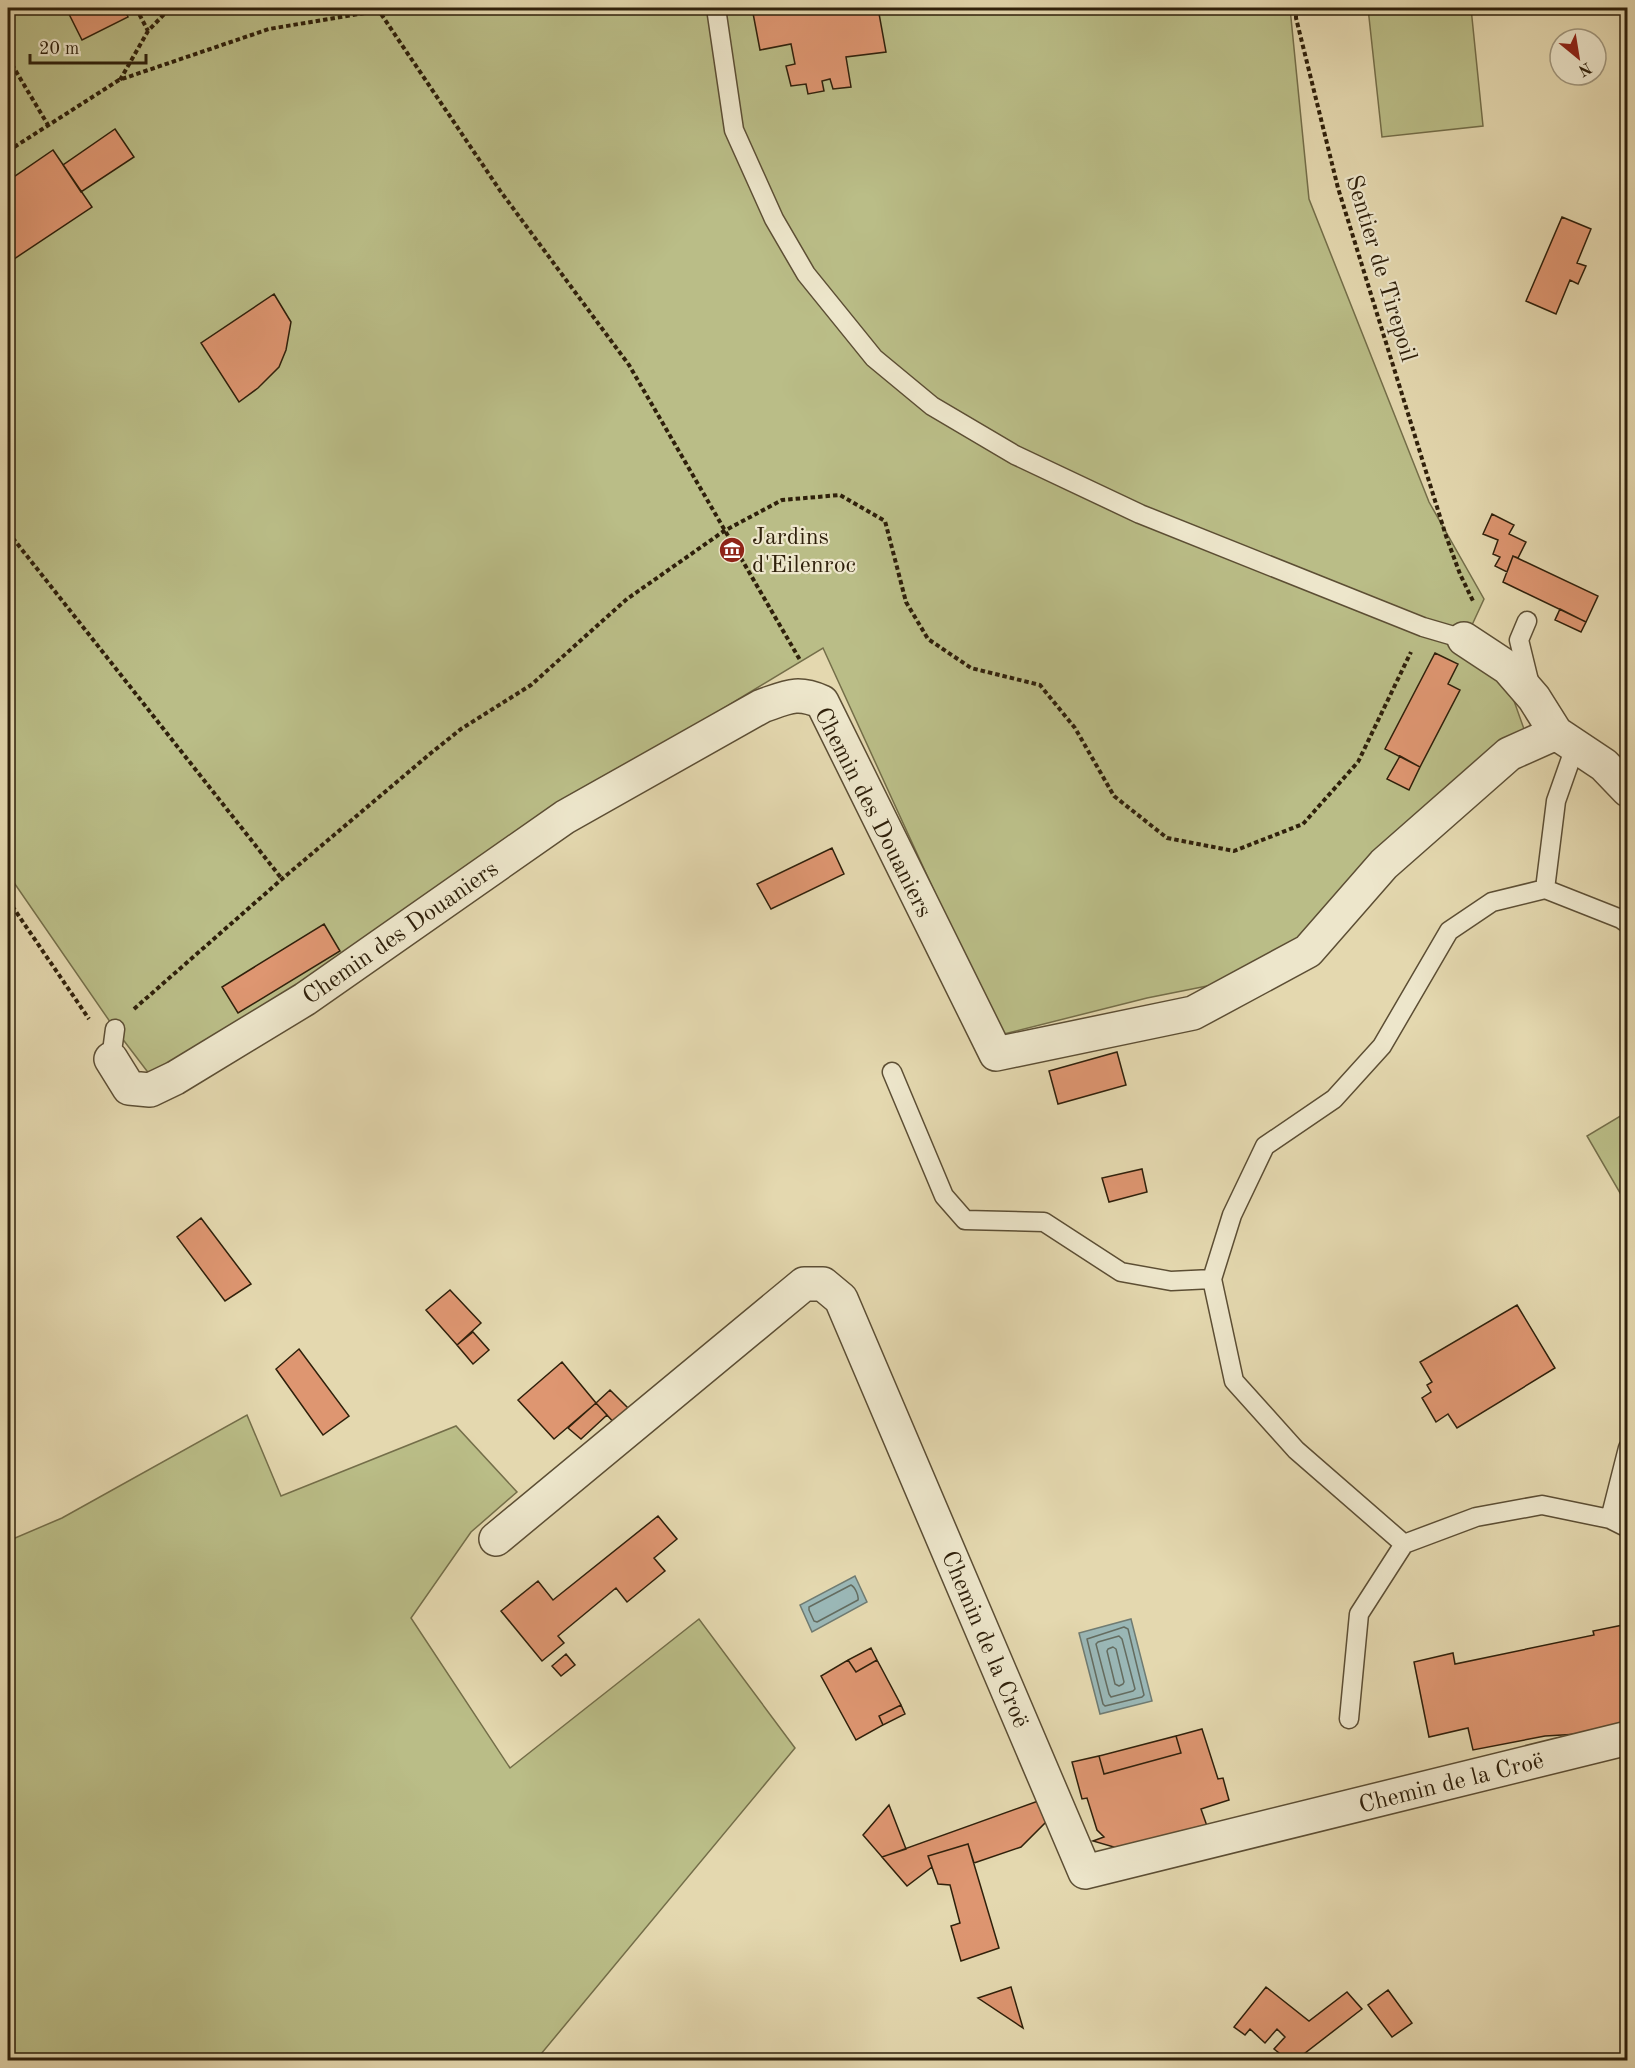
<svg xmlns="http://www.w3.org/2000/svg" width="1635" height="2068" font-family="'Old Standard TT',serif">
<rect width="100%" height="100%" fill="#e4d8af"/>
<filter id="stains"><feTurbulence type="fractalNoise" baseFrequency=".00333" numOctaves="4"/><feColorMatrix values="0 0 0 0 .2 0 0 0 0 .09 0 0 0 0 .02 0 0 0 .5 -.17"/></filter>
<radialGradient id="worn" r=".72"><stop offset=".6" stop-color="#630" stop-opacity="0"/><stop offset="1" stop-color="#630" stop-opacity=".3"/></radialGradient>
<path fill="#babd87" stroke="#746e49" stroke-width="1.5" d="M8,8H1290L1309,199L1429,502L1484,599L1472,625L1464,639L1508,684L1524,729L1318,934L1247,978L1147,998L1000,1035L823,648L562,806L304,986L150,1075L115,1029L8,874Z
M1368,8H1471L1483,126L1382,137Z
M1627,1112V1205L1587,1136Z
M247,1415L281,1496L456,1426L517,1492L471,1532L411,1618L510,1768L699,1619L795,1748L536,2060H8V1541L62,1518Z"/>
<path fill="#9ab7b6" stroke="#6f7b72" stroke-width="1.5" d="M855,1576L867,1602L812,1632L800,1605Z
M1131,1619L1152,1701L1100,1714L1079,1633Z"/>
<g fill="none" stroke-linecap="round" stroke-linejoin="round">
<path stroke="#646c60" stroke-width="1.5" d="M851,1585C855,1587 859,1596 858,1600L817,1622L814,1621L809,1610V1607Z
M1124,1627L1128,1629L1144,1695L1142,1697L1105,1706L1103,1704L1087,1639Z
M1119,1636L1122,1639L1135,1689L1133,1691L1111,1697L1109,1694L1096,1644L1098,1642Z
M1113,1647L1116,1649L1124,1682L1123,1684L1119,1686L1115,1684L1107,1651L1108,1649Z"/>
</g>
<path fill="#de9671" stroke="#2f200b" stroke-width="1.5" d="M81,8H123L128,17L82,40L69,14Z
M752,8H878L886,52L846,57L851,87L833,89L830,79L822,81L824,91L808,94L806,84L791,86L786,66L795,64L791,44L760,50Z
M115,129L134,157L81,192L63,165Z
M53,150L92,207L8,263V181Z
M1562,217L1591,229L1577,263L1586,266L1578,284L1570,280L1556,314L1526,301Z
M274,294L291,322L286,350L279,367L258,388L239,402L201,343Z
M1492,514L1514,525L1509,534L1526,542L1518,558L1513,556L1507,572L1495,566L1500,557L1493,554L1498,540L1483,534Z
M1513,556L1598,596L1586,622L1503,582Z
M1560,609L1586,622L1581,632L1555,620Z
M1435,653L1458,664L1448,684L1460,690L1420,767L1385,749Z
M1400,756L1420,767L1409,790L1387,779Z
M832,848L844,874L771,909L757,884Z
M324,924L340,951L238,1013L222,987Z
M1117,1052L1126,1085L1058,1104L1049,1071Z
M1142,1169L1147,1192L1109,1202L1102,1178Z
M201,1218L251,1284L225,1301L177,1237Z
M450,1290L481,1323L457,1345L426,1310Z
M1517,1305L1555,1368L1457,1428L1448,1414L1436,1422L1422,1398L1431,1392L1427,1385L1432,1382L1420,1362Z
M473,1332L489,1350L473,1364L457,1345Z
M299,1349L349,1416L323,1435L276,1369Z
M562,1362L596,1403L554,1439L518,1400Z
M610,1390L633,1413L617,1426L596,1403Z
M596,1403L607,1415L581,1439L568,1428Z
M658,1516L677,1539L654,1558L665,1571L627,1602L616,1588L558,1636L564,1643L542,1661L501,1611L538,1581L553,1600Z
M1628,1624V1727L1596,1733L1545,1736L1473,1750L1468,1728L1429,1737L1414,1662L1453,1653L1455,1664L1594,1635L1593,1631Z
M871,1648L877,1660L856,1672L848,1660Z
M566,1654L575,1665L561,1676L552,1666Z
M848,1660L856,1672L877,1660L901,1705L879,1716L883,1725L856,1740L821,1676Z
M901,1705L905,1714L883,1725L879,1716Z
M1202,1729L1218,1779L1223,1778L1229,1800L1201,1809L1207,1826L1124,1850L1093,1841L1104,1837L1097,1830L1087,1798L1082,1799L1072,1762L1099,1756L1104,1774L1181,1753L1176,1736Z
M1176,1736L1181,1753L1104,1774L1099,1756Z
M1041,1800L1049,1819L1021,1847L974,1863L968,1844L928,1856L932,1867L907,1886L882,1857Z
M889,1805L906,1849L882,1857L863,1835Z
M968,1844L999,1948L961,1961L951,1926L960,1923L950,1885L938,1884L928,1856Z
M1011,1987L1023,2028L978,1998Z
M1266,1987L1309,2021L1347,1992L1362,2009L1296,2060H1288L1274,2049L1285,2037L1277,2029L1265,2043L1250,2029L1245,2035L1234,2027Z
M1388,1990L1412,2023L1392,2037L1368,2005Z"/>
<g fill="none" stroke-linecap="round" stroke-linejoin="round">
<g stroke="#5c4e34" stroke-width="21">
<path id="lane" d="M716,8L734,130L774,219L806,274L874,358L932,406L1015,455L1140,514L1423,627L1464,639
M1527,621L1519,640L1530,685
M1545,889L1556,801L1575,747
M111,1059L115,1029
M892,1072L944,1196L965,1220L1044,1222L1121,1272L1171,1281L1212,1279
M1610,1519L1628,1448
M1404,1544L1296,1450L1234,1381L1212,1279L1232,1215L1265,1146L1334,1099L1382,1046L1449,931L1492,902L1545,889L1621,919L1628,924
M1349,1719L1359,1614L1404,1544L1476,1517L1542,1505L1610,1519L1628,1528"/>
</g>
<g stroke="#5c4e34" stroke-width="36">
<path id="street" d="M1464,639L1508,668L1534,698L1556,733L1604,765L1628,790
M111,1059L129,1088L150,1090L175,1078L305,999L565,817L762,706C788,697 797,691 822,702L996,1054L1193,1013L1308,951L1384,864L1509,754L1556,733
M496,1539L804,1284H823L841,1299L1085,1872L1628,1738"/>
</g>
<path stroke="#2f200b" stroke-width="4" stroke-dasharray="4.5 3" stroke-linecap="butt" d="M136,8L148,31
M377,8L501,192L629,365L800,660
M1296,8V18L1338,188L1446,536L1460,574L1474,603
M8,58L48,125
M120,80L148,31L170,8
M8,151L119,80L269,29L394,8
M8,532L282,879
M8,900L89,1019
M134,1009L282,879L431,753L461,729L531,685L627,599L724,531L782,500L840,495L885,521L906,602L928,639L971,668L1040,685L1075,728L1114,796L1167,838L1234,851L1303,824L1358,762L1411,652"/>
<use href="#lane" stroke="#ede6cb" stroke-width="18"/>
<use href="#street" stroke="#ede6cb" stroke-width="33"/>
</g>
<defs>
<g id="museum-disc" transform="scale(1.35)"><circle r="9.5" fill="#8f2418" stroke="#ede6cb"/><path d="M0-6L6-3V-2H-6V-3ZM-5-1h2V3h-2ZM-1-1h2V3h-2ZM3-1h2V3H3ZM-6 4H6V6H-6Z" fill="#fff"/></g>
</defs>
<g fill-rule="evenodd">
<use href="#museum-disc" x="732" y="550"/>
</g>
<g text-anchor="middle" stroke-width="4.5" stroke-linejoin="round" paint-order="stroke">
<g font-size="24" fill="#2f200b" stroke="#ede6cb">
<text transform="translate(1382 268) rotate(73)" y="8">Sentier de Tirepoil</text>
<text transform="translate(874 812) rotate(63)" y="8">Chemin des Douaniers</text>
<text transform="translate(400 932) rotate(-35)" y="8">Chemin des Douaniers</text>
<text transform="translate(986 1639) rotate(67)" y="8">Chemin de la Croë</text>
<text transform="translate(1451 1782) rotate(-14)" y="8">Chemin de la Croë</text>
</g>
<g font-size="24" fill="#2f200b" stroke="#ede6cb" text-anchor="start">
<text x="752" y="544">Jardins<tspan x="752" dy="28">d'Eilenroc</tspan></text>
</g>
</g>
<rect width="1635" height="2068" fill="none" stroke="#e4d8af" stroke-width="30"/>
<rect x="9" y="9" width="1617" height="2050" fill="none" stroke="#2f200b" stroke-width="3"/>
<rect x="15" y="15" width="1605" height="2038" fill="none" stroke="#2f200b" stroke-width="1.5"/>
<g transform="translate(1578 57) rotate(150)"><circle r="28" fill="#ede6cb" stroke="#a1977e" stroke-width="1.5"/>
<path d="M0-4.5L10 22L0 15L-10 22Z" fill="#8f2418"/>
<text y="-9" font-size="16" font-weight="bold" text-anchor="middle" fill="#2f200b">N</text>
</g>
<path d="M30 54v9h116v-9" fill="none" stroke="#2f200b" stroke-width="3"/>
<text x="39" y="54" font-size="18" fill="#2f200b" stroke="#ede6cb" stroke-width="4.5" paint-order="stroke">20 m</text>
<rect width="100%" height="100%" filter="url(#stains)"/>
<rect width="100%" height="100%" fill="url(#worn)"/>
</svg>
